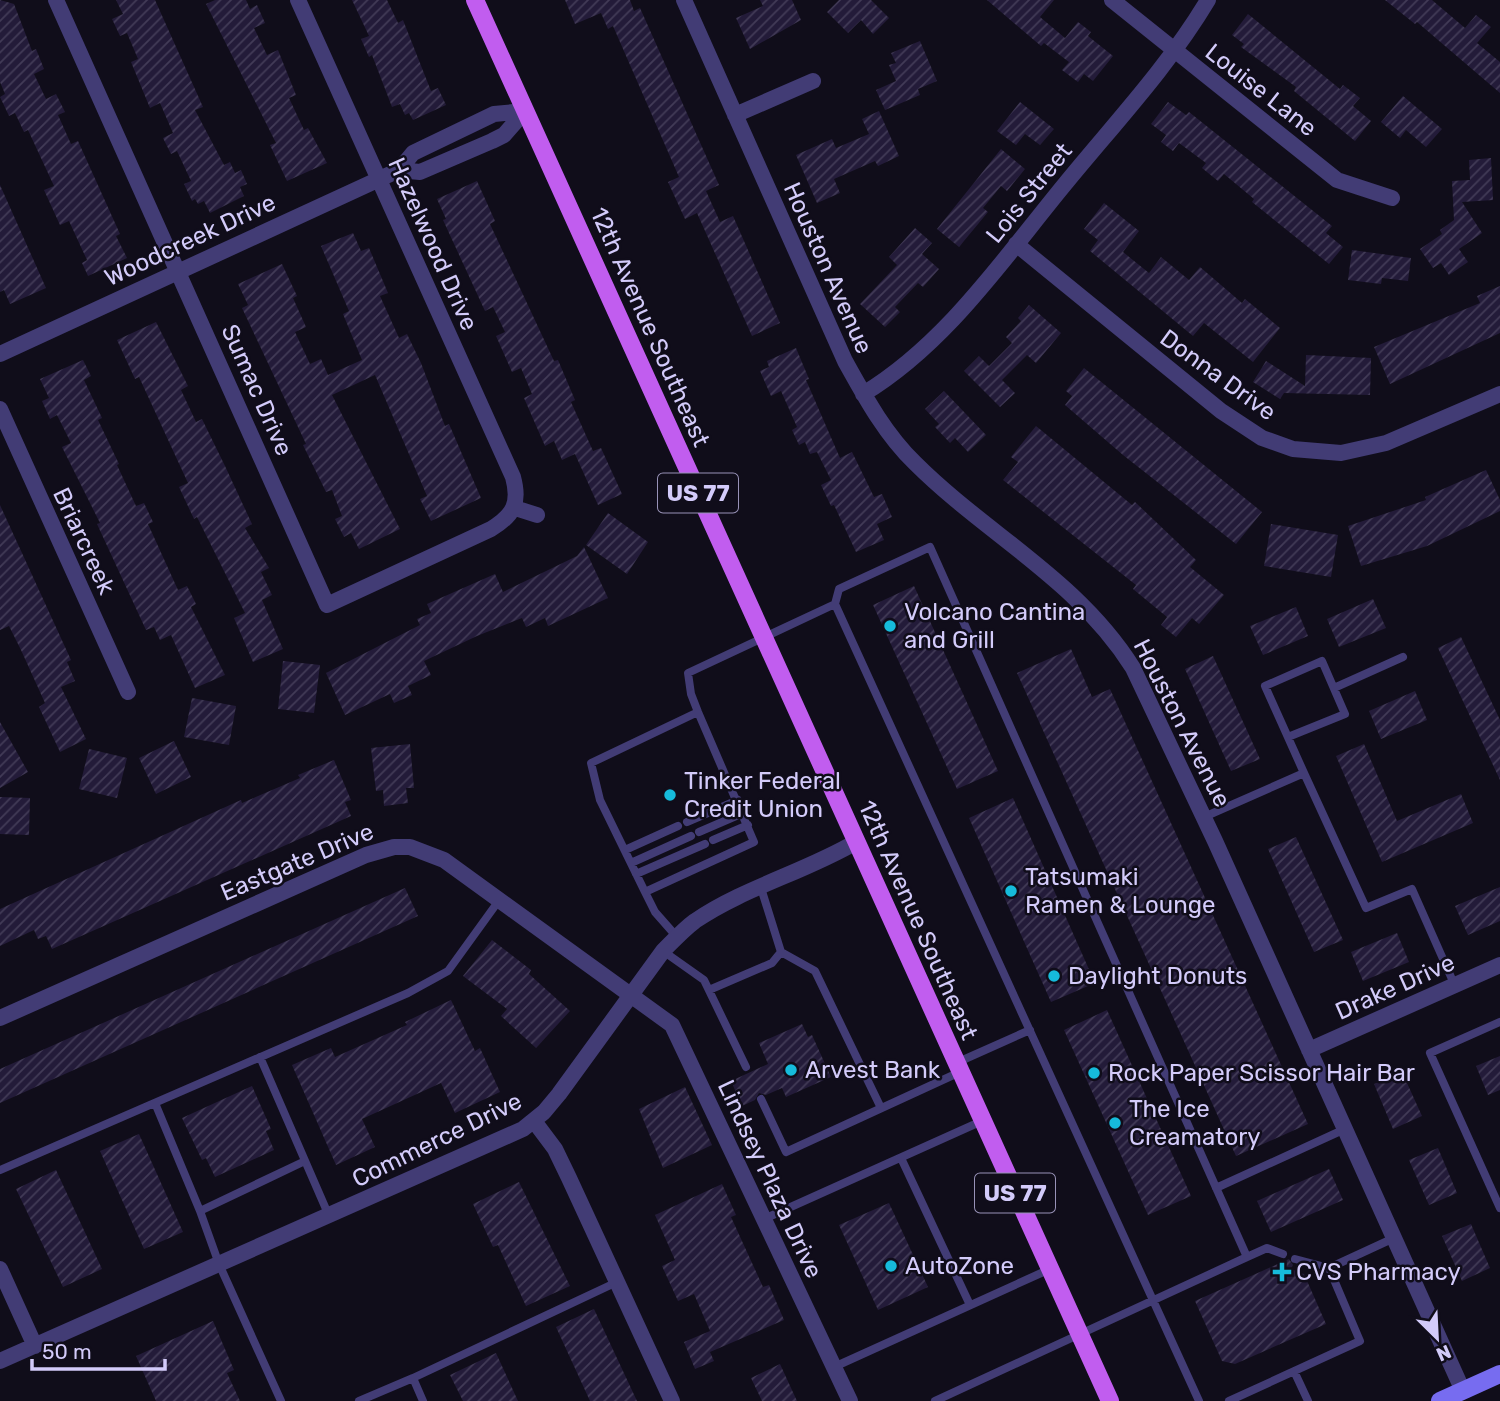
<svg xmlns="http://www.w3.org/2000/svg" width="1500" height="1401" font-family="Rubik,sans-serif">
<defs>
<pattern id="building-hatch" width="6" height="6" patternUnits="userSpaceOnUse" patternTransform="scale(1.75)"><rect width="6" height="6" fill="#231b39"/><path d="M-1 1l2-2M0 6l6-6M5 7l2-2" fill="none" stroke="#423b57"/></pattern>
</defs>
<rect width="100%" height="100%" fill="#100d1a"/>
<path fill="url(#building-hatch)" d="M0,0L14,4L32,51L36,49L44,69L34,74L46,99L56,94L65,112L58,115L71,144L78,141L120,234L116,236L127,258L88,276L82,263L87,260L69,221L60,225L44,190L54,186L28,130L24,132L15,113L9,116L0,97L5,94L0,82Z
M116,0H155L203,107L195,110L224,165L230,162L235,173L241,170L247,184L240,187L244,196L210,213L204,201L198,204L195,199L192,201L184,184L191,181L177,151L171,154L163,138L173,133L160,103L150,108L131,62L138,59L127,33L120,36L112,19L123,14Z
M215,0H246L250,9L257,5L265,23L254,28L267,55L278,50L296,95L289,98L304,130L308,128L327,163L287,181L270,145L276,143L206,4Z
M352,0H387L398,23L403,20L431,91L438,88L446,105L413,120L409,113L405,115L400,104L392,107L372,55L369,57L361,39L369,36Z
M565,0H630L634,11L640,8L719,185L706,191L720,222L733,216L780,323L752,336L697,213L685,219L668,182L679,177L613,26L608,29L601,13L575,24Z
M760,0H792L801,20L750,49L736,18L763,6Z
M839,0H871L889,18L873,34L861,20L848,33L827,12Z
M987,0H1054L1040,17L1065,38L1078,22L1091,32L1088,36L1113,56L1093,81L1084,74L1078,82L1062,70L1069,62L1044,43L1041,46Z
M1385,0H1432L1465,28L1476,15L1491,27L1477,43L1500,62V93L1417,22L1415,24Z
M1248,14L1340,89L1343,85L1360,98L1353,106L1371,121L1355,141L1294,91L1296,87L1241,47L1244,44L1232,35Z
M920,41L937,81L918,89L920,95L885,110L876,90L896,81L889,65L896,63L891,53Z
M1403,96L1442,129L1426,147L1406,130L1400,138L1381,122Z
M1020,102L1054,129L1040,145L1025,134L1016,145L997,131Z
M1168,102L1186,115L1189,112L1332,226L1326,233L1343,247L1329,264L1252,202L1254,199L1224,174L1218,181L1202,168L1206,163L1179,143L1173,151L1161,142L1166,135L1151,124Z
M879,111L899,156L878,166L875,161L834,179L840,193L817,203L796,155L832,139L836,148L869,134L862,119Z
M1001,149L1025,169L1007,191L1001,186L983,208L988,212L959,247L937,229Z
M1491,158L1493,200L1462,202L1482,233L1459,249L1468,262L1449,275L1441,263L1433,268L1420,249L1442,234L1440,230L1454,220L1452,181L1470,180L1469,160Z
M477,181L495,221L490,224L554,361L558,360L575,400L571,402L593,451L601,448L622,494L598,505L575,454L562,460L554,441L545,446L524,398L532,394L521,368L512,372L496,336L505,332L493,307L485,311L443,220L446,219L437,199Z
M0,185L46,288L10,304L4,290L0,292Z
M1104,203L1139,231L1123,252L1149,273L1161,257L1189,280L1200,267L1242,303L1245,299L1280,328L1253,362L1204,323L1193,336L1090,251L1098,240L1084,229Z
M915,228L932,243L922,254L939,269L923,287L918,283L895,307L900,312L885,327L860,304L897,265L889,257Z
M353,233L361,251L369,248L388,293L380,296L399,338L407,334L421,363L445,426L449,424L481,498L431,521L420,499L427,496L375,375L332,395L400,529L359,549L351,533L344,537L335,519L342,516L332,490L326,492L303,445L306,444L242,308L248,305L238,284L282,264L297,296L293,298L306,327L295,332L310,364L321,359L328,375L362,360L343,314L349,311L321,246Z
M1352,250L1411,258L1408,281L1382,278L1381,284L1348,280Z
M1500,286V333L1390,384L1374,347L1480,303L1477,296Z
M1029,305L1061,333L1036,363L1027,355L1002,380L1015,393L1000,407L964,371L979,356L989,366L1012,343L1006,337L1021,321L1018,318Z
M156,322L188,386L181,390L196,422L202,419L225,466L252,524L245,528L269,568L261,572L272,595L262,600L283,649L253,662L234,618L245,613L197,517L194,519L179,487L188,483L139,377L135,379L117,340Z
M796,348L809,379L806,380L840,458L852,452L874,497L882,494L892,517L877,524L884,540L856,552L834,505L831,506L821,485L831,480L817,452L810,454L805,442L799,445L792,430L797,427L781,391L771,396L760,371L769,367L767,361Z
M1306,355L1371,358L1370,395L1284,393L1280,399L1253,382L1266,361L1305,386Z
M83,360L91,376L84,380L102,418L98,420L119,464L117,465L136,506L144,503L153,522L148,524L178,590L187,586L196,604L191,607L225,675L195,688L171,635L160,640L154,627L146,630L97,524L100,523L62,447L71,443L57,415L50,419L42,401L49,398L40,379Z
M1084,368L1262,512L1236,544L1123,455L1065,405L1072,396L1066,391Z
M944,391L986,435L968,452L955,438L950,443L935,427L939,424L925,409Z
M1036,426L1132,505L1135,502L1196,560L1190,567L1224,595L1199,624L1192,618L1176,637L1161,625L1167,617L1133,589L1136,585L1003,480L1018,462L1011,457Z
M1486,470L1500,500V511L1427,546L1361,566L1348,526L1426,500L1425,497Z
M0,505L71,660L67,662L75,681L61,687L86,739L60,752L39,707L45,703L21,650L9,626L0,630Z
M608,513L648,542L627,574L586,545Z
M1271,524L1338,535L1331,577L1264,566Z
M584,547L608,598L548,626L545,618L526,627L522,618L477,636L424,661L431,675L408,686L412,695L394,703L390,694L345,715L326,673L420,625L417,619L431,613L427,604L495,574L503,592L577,556Z
M914,586L998,771L957,789L873,605Z
M1373,599L1386,628L1339,647L1327,619Z
M1296,607L1308,636L1263,655L1250,626Z
M1461,637L1500,720V780L1438,648Z
M1071,649L1092,697L1110,689L1308,1124L1236,1156L1017,673Z
M1213,656L1260,759L1231,771L1185,669Z
M283,661L320,665L314,713L278,709Z
M1415,691L1427,720L1381,739L1369,711Z
M192,698L236,706L229,745L184,737Z
M0,722L28,772L0,788Z
M174,741L191,777L156,794L139,758Z
M410,744L414,788H406L408,803L384,806L383,790L376,791L371,748Z
M1364,744L1397,821L1461,794L1473,823L1382,862L1336,756Z
M89,749L127,758L117,798L79,789Z
M334,760L351,800L345,802L351,816L52,949L46,936L38,939L34,930L0,946V909L241,800L242,803L300,778L298,775Z
M0,797L30,798L29,835L0,834Z
M1013,798L1095,983L1051,1002L969,818Z
M1296,837L1343,940L1314,952L1268,849Z
M1500,887V921L1468,935L1455,906Z
M405,888L418,916L0,1103V1069Z
M1397,933L1409,962L1363,981L1351,952Z
M492,940L531,970L529,974L570,1011L536,1048L501,1016L507,1009L463,976Z
M451,1000L475,1051L480,1048L500,1092L455,1113L441,1083L362,1119L375,1147L336,1165L292,1065L331,1048L335,1057L407,1025L405,1022Z
M1107,1010L1191,1196L1148,1215L1064,1030Z
M802,1024L808,1037L812,1035L831,1077L786,1097L782,1088L766,1095L759,1093L755,1100L742,1106L731,1081L768,1064L759,1043Z
M1500,1056V1090L1488,1095L1476,1066Z
M1402,1072L1422,1116L1393,1129L1374,1084Z
M252,1086L271,1129L266,1131L274,1150L215,1177L206,1158L202,1160L182,1118Z
M685,1087L712,1145L663,1168L639,1109Z
M139,1134L183,1232L144,1249L100,1151Z
M1438,1148L1457,1193L1429,1205L1409,1160Z
M1329,1169L1343,1200L1271,1232L1257,1201Z
M56,1170L102,1269L63,1287L16,1189Z
M519,1182L570,1286L526,1306L498,1245L493,1247L473,1204Z
M722,1184L736,1215L731,1217L763,1287L769,1285L784,1320L710,1352L714,1361L695,1369L684,1342L710,1331L694,1294L678,1301L662,1266L675,1260L655,1215Z
M889,1203L928,1287L878,1310L839,1225Z
M1471,1224L1490,1268L1462,1281L1442,1236Z
M1289,1259L1293,1265L1291,1269L1304,1274L1326,1324L1235,1364L1222,1361L1195,1301Z
M594,1309L637,1401H590L556,1327Z
M213,1321L234,1370L227,1373L240,1401H156L136,1356Z
M496,1353L518,1401H463L450,1375Z
M780,1364L797,1401H762L751,1378Z"/>
<g fill="none" stroke-linecap="round" stroke-linejoin="round">
<path stroke="#423c75" stroke-width="8" d="M835,604L1199,1401
M1334,688L1403,657
M1288,737L1345,714L1322,661L1265,686L1304,773
M1204,817L1304,773L1366,908L1412,889L1455,986
M687,822L738,800
M699,832L743,813
M713,840L748,825
M625,850L678,826
M631,863L691,836
M636,874L705,844
M761,888L781,952L815,971L881,1108
M645,892L600,800L591,763L698,712
M677,937L655,912L645,892L754,842L698,712L691,694L688,673L835,604L839,589L930,547L1247,1257L935,1401
M663,951L704,980L746,1067
M709,990L772,963L781,952
M1500,1022L1430,1053L1500,1208
M260,1057L329,1216
M956,1063L1030,1030
M761,1099L786,1152L960,1072
M155,1103L200,1211
M901,1158L970,1305
M0,1170L408,993L448,971L500,899
M1216,1188L1345,1129
M764,1219L982,1121
M1247,1257L1267,1248L1283,1254
M1295,1259L1329,1268
M834,1367L1050,1269
M1294,1371L1308,1401
M413,1378L617,1282
M281,1401L219,1264L200,1211L305,1161
M359,1401L413,1378L423,1401
M1229,1401L1360,1341L1329,1268L1394,1238"/>
<path stroke="#423c75" stroke-width="16" d="M56,0L327,605L491,529C514,515 520,503 513,477L298,0
M684,0L845,361C865,397 885,434 915,463C986,534 1078,580 1133,668L1215,841L1463,1391
M1112,0L1337,180L1392,198
M735,115L813,81
M399,170L420,172L492,141L504,135L525,111
M1016,244L1221,411L1262,438L1293,449L1341,453L1386,443L1500,394
M0,354L399,170L413,153L494,114L525,111
M863,394C946,344 1004,258 1065,184C1114,124 1168,67 1208,0
M0,409L128,692
M515,508L537,515
M0,1018L366,855L394,847H410L444,860L672,1025L850,1401
M1309,1050L1500,965
M534,1121L555,1149L569,1178L672,1401
M0,1269L35,1346
M0,1361L523,1129L544,1112L559,1094L663,951C673,941 683,930 695,921C743,888 805,872 856,842"/>
<path stroke="#776cf0" stroke-width="18" d="M1440,1401L1500,1374"/>
<path stroke="#c15def" stroke-width="18" d="M475,0L1110,1401"/>
</g>
<g fill="#16bbdb" stroke="#100d1a" stroke-width="2.5">
<circle cx="890" cy="626" r="7"/>
<circle cx="670" cy="795" r="7"/>
<circle cx="1011" cy="891" r="7"/>
<circle cx="1054" cy="976" r="7"/>
<circle cx="791" cy="1070" r="7"/>
<circle cx="1094" cy="1073" r="7"/>
<circle cx="1115" cy="1123" r="7"/>
<circle cx="891" cy="1266" r="7"/>
<path d="M1278.5 1261.5h7v7h7v7h-7v7h-7v-7h-7v-7h7z"/>
</g>
<g text-anchor="middle" stroke-width="5" stroke-linejoin="round" paint-order="stroke">
<g fill="#100d1a" stroke="#9892b7" stroke-width="2">
<rect x="658" y="473.5" width="80" height="39" rx="5"/>
<rect x="975" y="1173.5" width="80" height="39" rx="5"/>
</g>
<g font-size="23" font-weight="bold" fill="#d3cbfa">
<text x="698" y="501">US 77</text>
<text x="1015" y="1201">US 77</text>
</g>
<g font-size="24" fill="#d3cbfa" stroke="#100d1a">
<text transform="translate(1261 90) rotate(38)" y="8">Louise Lane</text>
<text transform="translate(1029 193) rotate(-51)" y="8">Lois Street</text>
<text transform="translate(190 240) rotate(-25)" y="8">Woodcreek Drive</text>
<text transform="translate(433 244) rotate(66)" y="8">Hazelwood Drive</text>
<text transform="translate(828 268) rotate(66)" y="8">Houston Avenue</text>
<text transform="translate(650 327) rotate(66)" y="8">12th Avenue Southeast</text>
<text transform="translate(1218 375) rotate(36)" y="8">Donna Drive</text>
<text transform="translate(257 390) rotate(66)" y="8">Sumac Drive</text>
<text transform="translate(84 541) rotate(65)" y="8">Briarcreek</text>
<text transform="translate(1182 723) rotate(63)" y="8">Houston Avenue</text>
<text transform="translate(297 862) rotate(-23)" y="8">Eastgate Drive</text>
<text transform="translate(918 920) rotate(66)" y="8">12th Avenue Southeast</text>
<text transform="translate(1395 987) rotate(-24)" y="8">Drake Drive</text>
<text transform="translate(437 1140) rotate(-26)" y="8">Commerce Drive</text>
<text transform="translate(770 1179) rotate(65)" y="8">Lindsey Plaza Drive</text>
</g>
<g font-size="24" fill="#d3cbfa" stroke="#100d1a" text-anchor="start">
<text x="904" y="620">Volcano Cantina<tspan x="904" dy="28">and Grill</tspan></text>
<text x="684" y="789">Tinker Federal<tspan x="684" dy="28">Credit Union</tspan></text>
<text x="1025" y="885">Tatsumaki<tspan x="1025" dy="28">Ramen &amp; Lounge</tspan></text>
<text x="1068" y="984">Daylight Donuts</text>
<text x="805" y="1078">Arvest Bank</text>
<text x="1108" y="1081">Rock Paper Scissor Hair Bar</text>
<text x="1129" y="1117">The Ice<tspan x="1129" dy="28">Creamatory</tspan></text>
<text x="905" y="1274">AutoZone</text>
<text x="1296" y="1280">CVS Pharmacy</text>
</g>
</g>
<g transform="translate(1437 1338) rotate(156)" stroke="#100d1a" stroke-width="5" paint-order="stroke">
<path d="M0-5L12 26L0 18L-12 26Z" fill="#d3cbfa"/>
<text y="-10" font-size="19" font-weight="bold" text-anchor="middle" fill="#d3cbfa">N</text>
</g>
<path d="M32 1359v10h133v-10" fill="none" stroke="#d3cbfa" stroke-width="3.5"/>
<text x="42" y="1359" font-size="21" fill="#d3cbfa" stroke="#100d1a" stroke-width="5" paint-order="stroke">50 m</text>
</svg>
